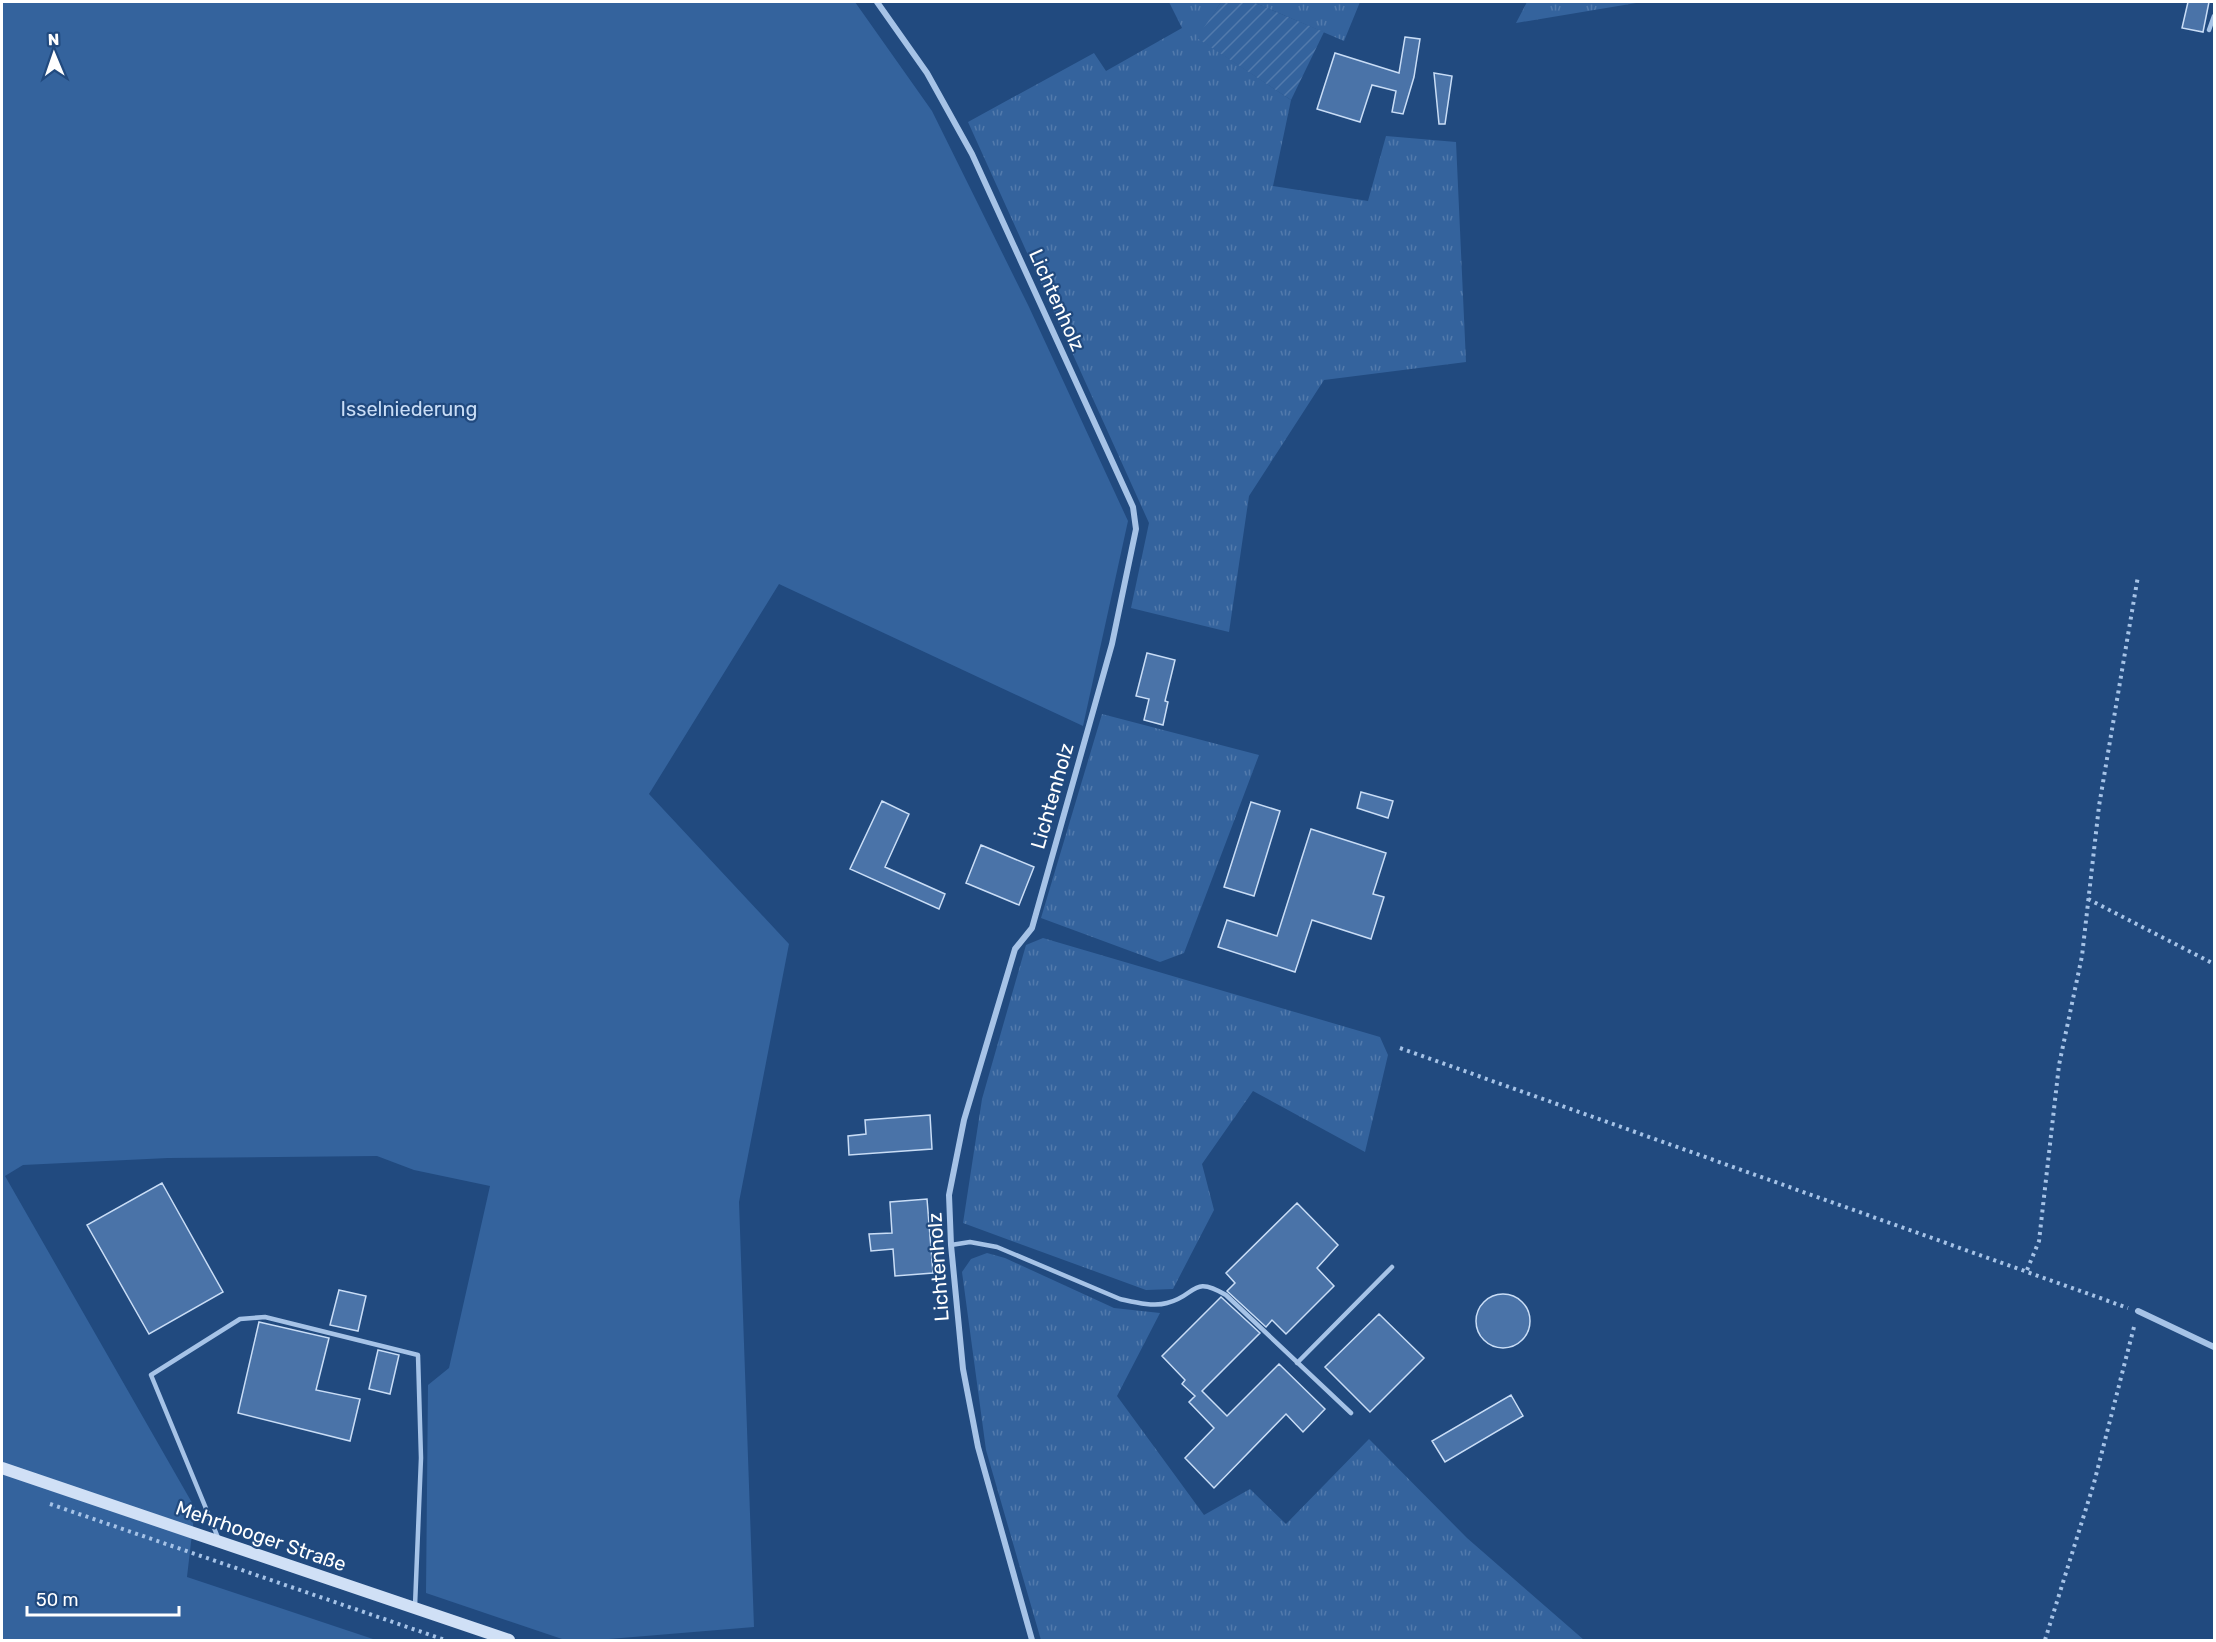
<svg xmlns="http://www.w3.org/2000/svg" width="2216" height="1642" font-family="Rubik,sans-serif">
<defs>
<pattern id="grass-tufts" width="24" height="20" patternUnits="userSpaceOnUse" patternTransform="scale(1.5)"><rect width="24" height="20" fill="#34639d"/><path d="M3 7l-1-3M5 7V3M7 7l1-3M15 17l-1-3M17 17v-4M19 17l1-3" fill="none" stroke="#527aac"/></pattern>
<pattern id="garden-furrows" width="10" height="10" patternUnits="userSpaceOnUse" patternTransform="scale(1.5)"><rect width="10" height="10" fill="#34639d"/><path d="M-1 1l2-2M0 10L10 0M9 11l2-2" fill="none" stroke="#527aac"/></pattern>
</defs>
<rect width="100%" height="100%" fill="#214a7f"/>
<path fill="url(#grass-tufts)" d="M1169,2H1221L1198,38L1291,100L1273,186L1368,201L1386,136L1456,142L1466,362L1324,380L1249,496L1229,632L1131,608L1149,523L968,122L1094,53L1106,71L1182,28Z
M1253,2H1360L1344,41Z
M1527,2H1642L1516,23Z
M1102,714L1259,755L1184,953L1160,962L1041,918Z
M1043,938L1380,1037L1388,1055L1365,1152L1253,1091L1202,1164L1214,1210L1173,1289L1146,1290L963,1223L982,1099L1026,945Z
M987,1253L1005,1258L1114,1308L1160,1313L1117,1396L1204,1515L1250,1489L1286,1524L1369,1439L1467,1538L1584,1640H1041L986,1450L962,1272L971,1259Z"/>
<path fill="#34639d" d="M2,2H855L932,111L1029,307L1128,521L1083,726L779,584L649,794L789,944L739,1202L754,1627L597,1640H565L426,1593L428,1385L449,1368L490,1186L414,1170L377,1156L168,1158L23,1165L5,1176L195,1508L187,1577L376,1640H2Z"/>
<path fill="url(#garden-furrows)" d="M1221,2H1253L1324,32L1291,100L1197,38Z"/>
<path fill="#4a73a8" stroke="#c9ddf6" stroke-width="1.5" d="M2188,2H2209L2203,32L2182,28Z
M1405,37L1420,39L1414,77L1403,114L1392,112L1396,91L1372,85L1360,122L1317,109L1335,53L1399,73Z
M1434,73L1452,76L1445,124H1439Z
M1147,653L1175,660L1165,701L1168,702L1163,725L1144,720L1149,699L1136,696Z
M1361,792L1393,801L1388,818L1357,808Z
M882,801L909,814L885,867L945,894L939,909L850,869Z
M1251,802L1280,811L1254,896L1224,887Z
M1311,829L1386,853L1373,894L1384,897L1371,939L1312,920L1295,972L1218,947L1227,920L1277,936Z
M981,845L1034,867L1019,905L966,883Z
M930,1115L932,1149L849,1155L848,1136L866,1134L865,1120Z
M162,1183L223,1292L149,1334L87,1225Z
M927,1199L933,1273L895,1276L893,1249L871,1251L869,1234L892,1233L890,1202Z
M1297,1203L1338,1245L1317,1268L1334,1286L1286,1334L1272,1320L1266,1327L1227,1291L1235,1283L1226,1273Z
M339,1290L366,1296L358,1331L330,1325Z
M1476 1321a27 27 0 1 1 54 0a27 27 0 1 1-54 0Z
M1221,1297L1260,1333L1202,1391L1227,1416L1279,1364L1325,1409L1303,1432L1286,1414L1214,1488L1185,1458L1214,1428L1189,1402L1195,1396L1182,1384L1185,1380L1162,1356Z
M1379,1314L1424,1358L1370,1412L1325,1367Z
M259,1322L329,1338L316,1390L360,1399L350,1441L238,1413Z
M378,1350L399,1355L390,1394L369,1389Z
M1511,1395L1523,1416L1445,1462L1432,1441Z"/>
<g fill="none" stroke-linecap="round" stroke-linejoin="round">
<path stroke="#a6c3e7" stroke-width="4" stroke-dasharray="3 4.5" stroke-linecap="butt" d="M2088,899L2214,964
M1400,1048L2128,1308
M2027,1270L2039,1241L2059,1065L2082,956L2099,806L2138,576
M50,1504L445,1640
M2045,1640L2094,1483L2135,1323"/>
<path stroke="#a6c3e7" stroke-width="4.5" d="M2209,30L2214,16
M951,1245L970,1242L997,1247L1120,1299C1134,1302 1153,1307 1167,1303C1197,1296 1191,1274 1226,1295L1351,1413
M1297,1363L1392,1267
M219,1540L151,1375L240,1319L265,1317L418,1355L421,1458L415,1606"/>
<path stroke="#a6c3e7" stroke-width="6" d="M877,2L927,73L972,154L1133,507L1136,529L1112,644L1032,928L1015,949L964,1120L949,1195L951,1245L963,1369L978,1447L1032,1640
M2138,1311L2214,1347"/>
<path stroke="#d0e0f6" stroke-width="12" d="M2,1468L509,1640"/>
</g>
<g text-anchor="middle" stroke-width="4.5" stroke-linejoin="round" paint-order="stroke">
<g font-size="20" fill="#fff" stroke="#214a7f">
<text transform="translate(1057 300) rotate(66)" y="7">Lichtenholz</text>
<text transform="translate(1052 796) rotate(-74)" y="7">Lichtenholz</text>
<text transform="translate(938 1267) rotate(-94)" y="7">Lichtenholz</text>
<text transform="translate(261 1536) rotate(19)" y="7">Mehrhooger Straße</text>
</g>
<g font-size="20" fill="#c9ddf6" stroke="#214a7f">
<text x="409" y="416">Isselniederung</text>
</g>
</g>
<rect width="2216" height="1642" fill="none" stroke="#ffffff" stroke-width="6"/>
<g transform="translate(54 54) rotate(358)" stroke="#214a7f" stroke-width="4.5" paint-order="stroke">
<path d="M0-4.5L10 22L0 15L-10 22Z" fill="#ffffff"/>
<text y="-9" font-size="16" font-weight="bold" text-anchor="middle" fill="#ffffff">N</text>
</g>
<path d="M27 1606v9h152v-9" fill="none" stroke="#ffffff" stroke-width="3"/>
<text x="36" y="1606" font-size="18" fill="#ffffff" stroke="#214a7f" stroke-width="4.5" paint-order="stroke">50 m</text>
</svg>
